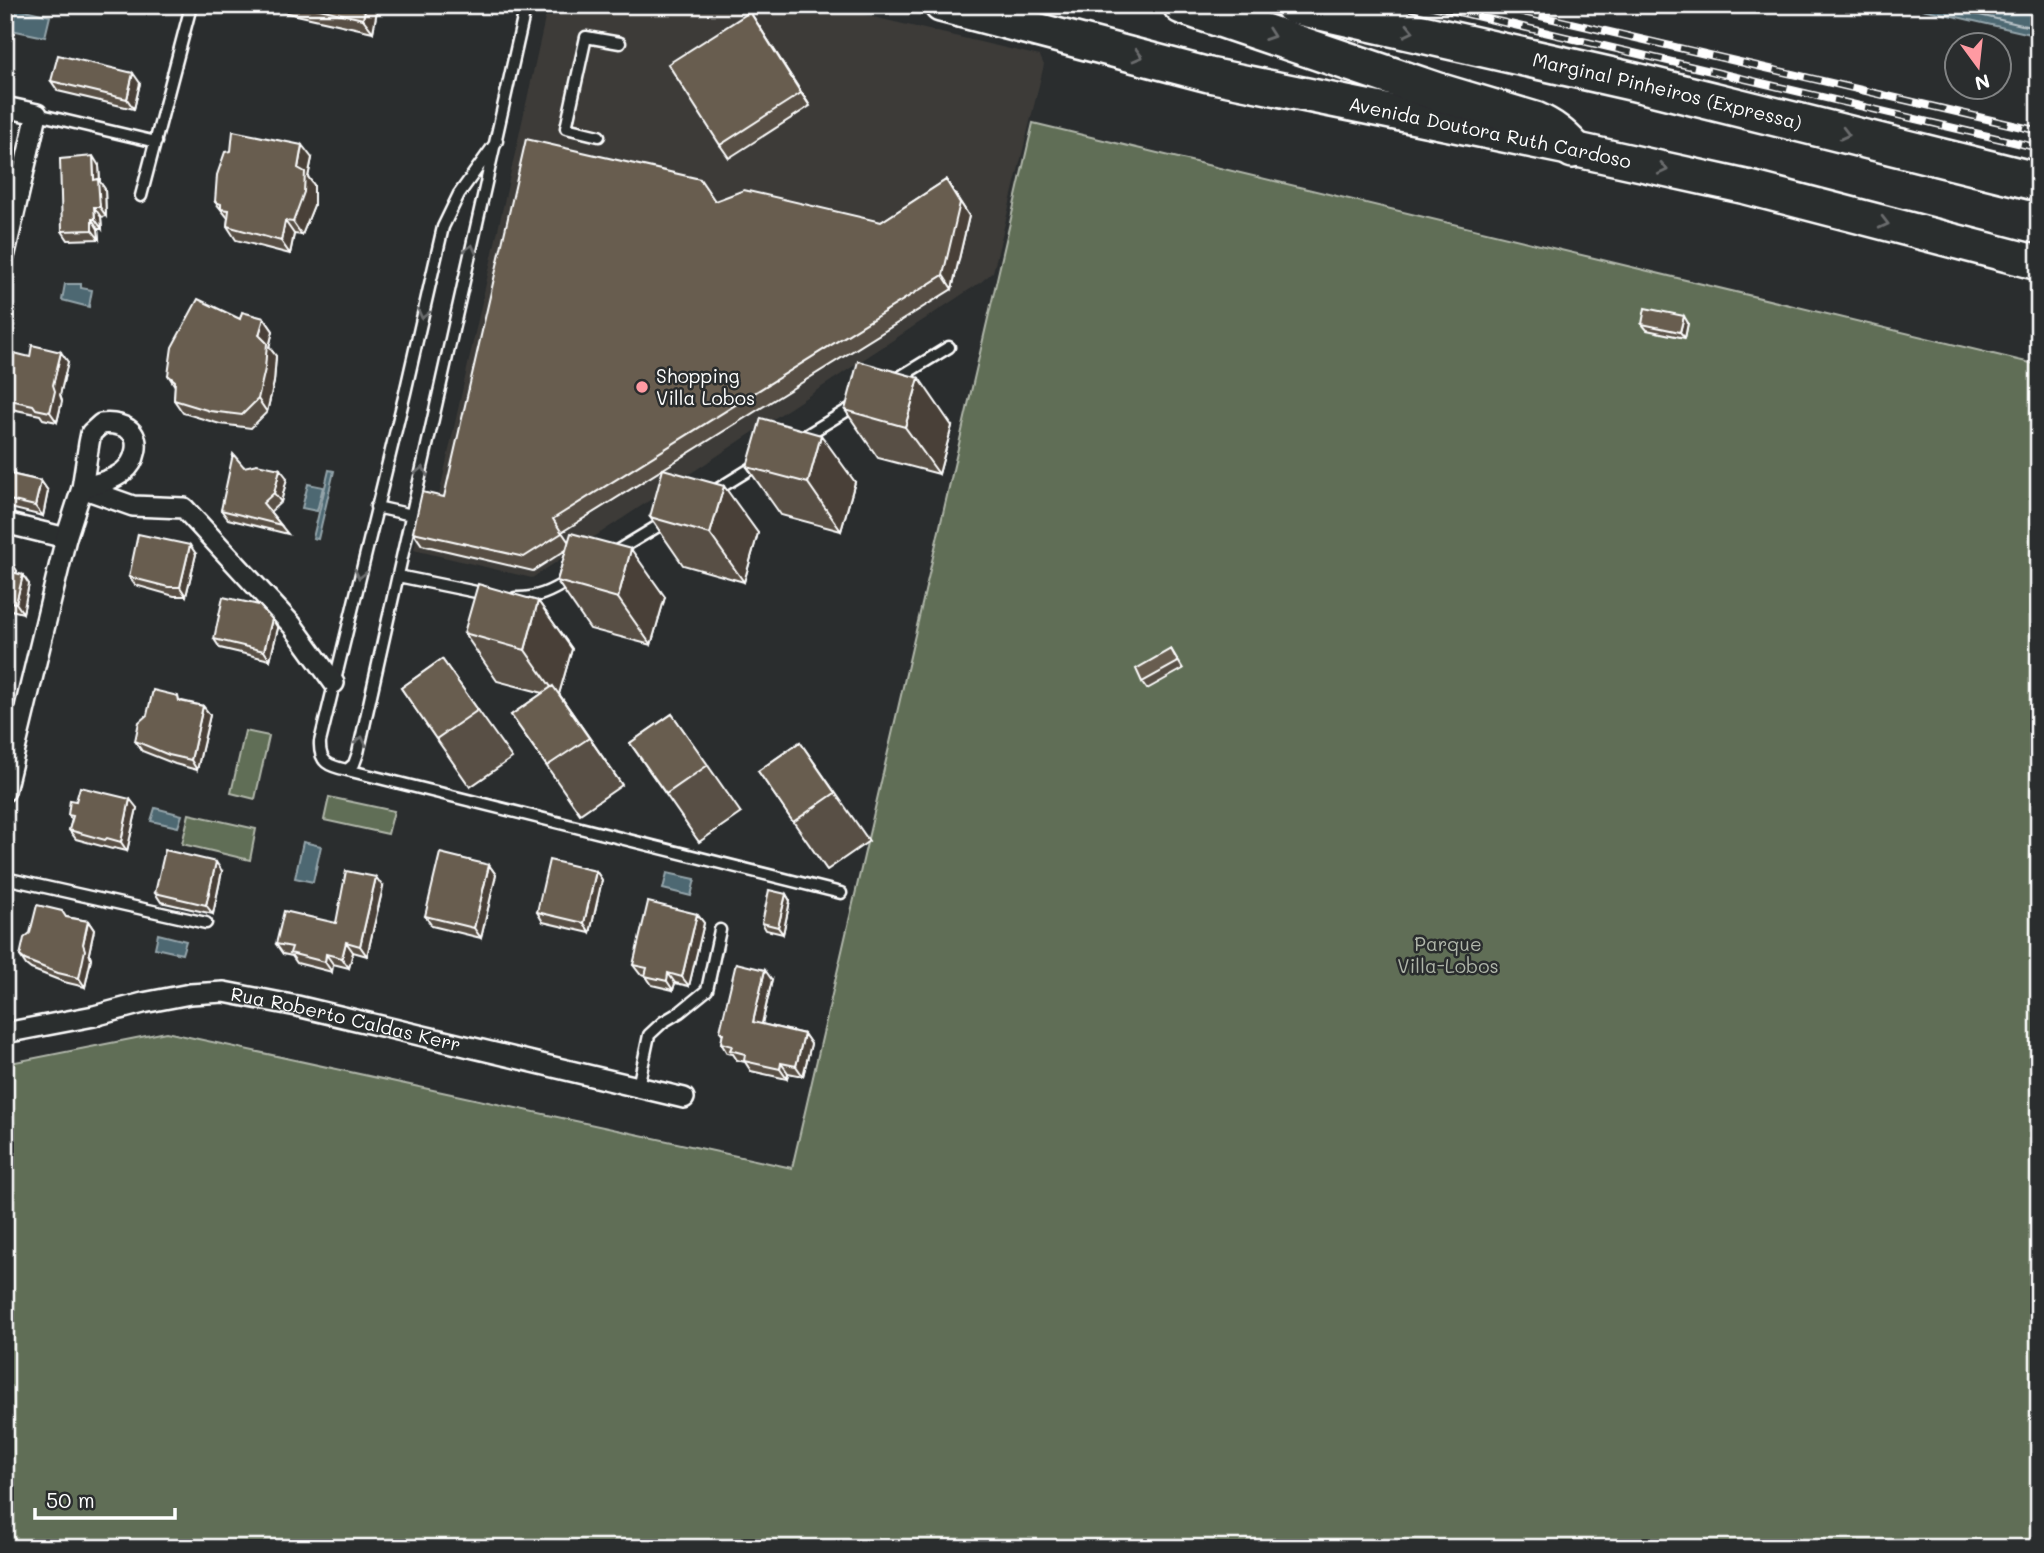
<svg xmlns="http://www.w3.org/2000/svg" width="2044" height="1553" font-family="Mali,sans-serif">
<rect width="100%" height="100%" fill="#2a2d2e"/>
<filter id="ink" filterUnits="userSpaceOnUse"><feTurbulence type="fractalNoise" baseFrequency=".0143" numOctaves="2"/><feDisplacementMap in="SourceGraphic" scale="14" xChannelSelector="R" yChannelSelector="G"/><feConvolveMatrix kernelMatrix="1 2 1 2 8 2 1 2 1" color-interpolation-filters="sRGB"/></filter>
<g filter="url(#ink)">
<path fill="#3c3b38" d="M548,5H822L1040,56L1044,65L993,272L981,282L532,578L414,550L426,492L439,495Z"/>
<path fill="#606e56" stroke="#b0b6aa" stroke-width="2" d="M1033,123L2039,365V1548H5V1064L166,1032L792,1168Z
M245,731L269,736L255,799L231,793Z
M329,797L394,811L388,834L324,820Z
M189,814L256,829L250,860L182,844Z"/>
<path fill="#4d6772" stroke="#94a4aa" stroke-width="2" d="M1905,5H2039V36Z
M16,8L50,16L45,37L11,30Z
M65,284H81V288L92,290L89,307L62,300Z
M329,470L334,471L318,539L313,538Z
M308,484L323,487L317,511L302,508Z
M155,808L182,815L178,827L151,821Z
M303,842L321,846L313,882L295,878Z
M667,873L695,879L691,896L663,889Z
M158,934L186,941L182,954L155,948Z"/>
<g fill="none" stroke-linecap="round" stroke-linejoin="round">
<path stroke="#b8c2c7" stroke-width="2" d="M1937,5L2039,29"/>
<g stroke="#fff" stroke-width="15">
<path id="service" d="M37,114L156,142
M599,136L566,128L586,37L620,43
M497,141L459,194L443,227L405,393L320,742C319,763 329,766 347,770L354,764L358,753L526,5
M141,196L190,10
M895,380L949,347
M800,439L856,405
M713,492L760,463
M376,507L412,515
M615,552L668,520
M398,576L486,594
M515,598C536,599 552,591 569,580
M347,770L841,893
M5,878L206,923
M638,1087L649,1035L663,1022L680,1012L707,990L720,930"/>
</g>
<g stroke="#fff" stroke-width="24">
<g id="minor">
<path d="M5,107L37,114L5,253"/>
<path d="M82,488L133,506L184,508L292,625L334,683"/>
<path d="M5,523L66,538"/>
<path d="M5,791L66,538L82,488L89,443L91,433L101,424C109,423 120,424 128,429C143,439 135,463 123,472C112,481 95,484 82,488"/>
<path id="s1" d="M5,1033L94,1016L143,1003L190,994L224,992L297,1006L684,1098"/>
</g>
</g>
<g stroke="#fff" stroke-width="38">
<g id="trunk">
<path id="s2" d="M941,5L1209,75L1573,149L1746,187L2039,263"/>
</g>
</g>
<g stroke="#fff" stroke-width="42">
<g id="motorway">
<path d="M1182,5L1438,92L1535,121C1551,128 1561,136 1573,149"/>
<path id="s3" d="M1294,5L1635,82L2039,182"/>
</g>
</g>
<use href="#service" stroke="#2a2d2e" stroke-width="10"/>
<use href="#minor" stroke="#2a2d2e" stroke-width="19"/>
<use href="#trunk" stroke="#2a2d2e" stroke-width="33"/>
<use href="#motorway" stroke="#2a2d2e" stroke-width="37"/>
<g stroke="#fff" stroke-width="8">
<path id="rail" d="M1429,5L2039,148
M1493,5L2039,131"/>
</g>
<use href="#rail" stroke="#2a2d2e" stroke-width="5" stroke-dasharray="16" stroke-linecap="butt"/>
</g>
<path fill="#595044" stroke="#fff" stroke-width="2" d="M275,5H378L373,32L279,11Z
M750,12L810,106L729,158L720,145Z
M51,81L140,83L134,109L58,91Z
M312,158L308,177L314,185V205L302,235L294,234L290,254L236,240L227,226L228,218L215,202Z
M99,166L100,182L105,189L106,216L101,217L102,229H98L99,239L68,240L62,231Z
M946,180L969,216L952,289L562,532L568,541L665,597L651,645L590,629L557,581L566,550L533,571L422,545L413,532L716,201L881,222Z
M264,318L273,331L269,347L276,356L274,382L267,412L251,428L220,424L183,413L174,400L175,386L168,375L240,319Z
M1688,323L1685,338L1647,330L1642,324Z
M30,357L68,362L60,395L62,401L57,422L43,419L40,415L7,408L5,406V380H7Z
M845,410L952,426L939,474L878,458Z
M244,467L287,478L281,502L270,512L288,534L228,519L221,510Z
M747,467L855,482L841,531L781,515Z
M5,468L11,470L15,475L41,481L48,491L43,516L6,507Z
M650,517L758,533L744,582L683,565Z
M196,554L186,596H174L135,585L129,577Z
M5,560L17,571L16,573L29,584L23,613L11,610L5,635Z
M538,601L572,649L559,694L622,785L580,814L511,715L543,693L497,681L464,633Z
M272,619L278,628L270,660L220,648L214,639Z
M1171,649L1183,669L1147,689L1142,682Z
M442,659L512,758L470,787L401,688Z
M182,701L203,706L210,715L197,770L175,764L142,751L135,741Z
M672,714L741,813L699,842L630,743Z
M800,742L869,841L827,870L758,771Z
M76,801L137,808L127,851L114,848L112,849L76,839L69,830L72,820L68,815Z
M489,865L496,875L481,938L432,926L425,916Z
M222,871L213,914L161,902L155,893Z
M596,871L602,880L590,933L543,922L537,912Z
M383,887L367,956L353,952L349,968L333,964L332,972L297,963L292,956L283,954L276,944L336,923Z
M786,894L790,901L783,934L766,930L762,923Z
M697,914L704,923L689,986L675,983L673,990L652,985L645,975L640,974L633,965Z
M66,917L88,921L94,930L89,953L91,959L85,987L64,982L31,969L26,965L20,956Z
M772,980L762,1024L804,1034L811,1044L803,1076L788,1073L787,1079L751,1071L745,1062L737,1060L733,1054L727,1053L721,1043L723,1035L720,1031Z"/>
<path fill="#484137" stroke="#fff" stroke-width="2" d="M366,5H378L373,32L363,19Z
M750,12L759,26L810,106L801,93Z
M133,73L140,83L134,109L127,99Z
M302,145L312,158L308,177L314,185V205L302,235L293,222L298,168Z
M93,156L99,166L100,182L105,189L106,216L100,207L94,180Z
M946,180L969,216L952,289L943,275Z
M94,207L101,217L102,229L95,219Z
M92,219L98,229L99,239L92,230Z
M285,221L294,234L290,254L281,241Z
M1684,316L1688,323L1685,338L1680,332Z
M264,318L273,331L269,347L276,356L274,382L267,412L258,399L259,335Z
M61,352L68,362L60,395L62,401L57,422L50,412L53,385Z
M919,378L952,426L939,474L905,427Z
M821,435L855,482L841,531L808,483Z
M280,469L287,478L281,502L274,493Z
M41,481L48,491L43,516L35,506Z
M724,486L758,533L744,582L710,534Z
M190,545L196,554L186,596L180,587Z
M631,549L665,597L651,645L618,598Z
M11,561L17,571L14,581L8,571Z
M23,575L29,584L23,613L16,603Z
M538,601L572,649L559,694L622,785L559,694L558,697L525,650Z
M5,602L11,610L5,635Z
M272,619L278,628L270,660L264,651Z
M203,706L210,715L197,770L191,760Z
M5,707L9,712L5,729Z
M130,799L137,808L127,851L121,842Z
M216,862L222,871L213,914L206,905Z
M489,865L496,875L481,938L474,928Z
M596,871L602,880L590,933L584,923Z
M376,877L383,887L367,956L360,946Z
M786,894L790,901L783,934L778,927Z
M697,914L704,923L689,986L682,977Z
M88,921L94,930L89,953L91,959L85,987L79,978L83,944Z
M346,942L353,952L349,968L342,958Z
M326,954L333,964L332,972L325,962Z
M765,970L772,980L760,1032L753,1022Z
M668,973L675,983L673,990L667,981Z
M804,1034L811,1044L803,1076L796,1066Z
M781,1063L788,1073L787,1079L780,1069Z"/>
<path fill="#675d4f" stroke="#fff" stroke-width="2" d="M302,5H366L363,19Z
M750,12L801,93L720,145L668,64Z
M58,55L133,73L127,99L51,81Z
M233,131L302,145L298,168L305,172L304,192L293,222L285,221L281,241L227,226L229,210L221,209V204L215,202L217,175L225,152L231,151Z
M526,139L700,179L715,201L744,190L881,222L946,180L960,203L943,275L553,519L562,533L524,557L413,532L422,492L444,497Z
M93,156L94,180L98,179L100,207H94L95,219H92V230L62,231L60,159Z
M198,299L240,319L242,312L264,318L259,335L267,343L265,369L258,399L242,415L210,411L174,400L175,381L168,375L172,347Z
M1645,308L1684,316L1680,332L1642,324Z
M32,345L61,352L53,385L55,391L50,412L36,409L33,405L5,399V380H7L14,353L30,357Z
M858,361L919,378L905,427L845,410Z
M761,418L821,435L808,483L747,467Z
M233,454L244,467L257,464L280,469L274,493L263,503L281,525L221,510Z
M5,468L11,470L10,474L41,481L35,506L5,499Z
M663,469L724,486L710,534L650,517Z
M571,533L631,549L618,598L557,581Z
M138,534L190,545L180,587H168L129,577Z
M5,560L11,561L8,571L23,575L16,603L5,601Z
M478,584L538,601L525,650L464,633Z
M223,597L259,605L272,619L264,651L214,639Z
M1171,649L1178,662L1142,682L1136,669Z
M442,659L478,710L436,739L401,688Z
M553,686L589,738L547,766L511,715Z
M153,690L178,696L179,701L203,706L191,760L169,755L135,741L139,722L147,715Z
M672,714L708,765L666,794L630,743Z
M800,742L835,793L793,822L758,771Z
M80,787L130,799L121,842L107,838L105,840L69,830L73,816L68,815L70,800L76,801Z
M165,850L216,862L206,905L155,893Z
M440,853L489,865L474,928L425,916Z
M549,860L596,871L584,923L537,912Z
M346,871L376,877L360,946L346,942L342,958L326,954L325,962L290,953L292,947L276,944L284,911L336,923Z
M769,890L786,894L778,927L762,923Z
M648,902L697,914L682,977L668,973L667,981L645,976L647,968L633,965Z
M37,905L62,911L66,917L88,921L83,944L85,950L79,978L58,973L25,960L20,956L24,938L30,933Z
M736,963L765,970L753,1022L804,1034L796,1066L781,1063L780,1069L744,1061L745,1054L730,1050L732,1046L721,1043L723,1033L720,1031Z"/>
<defs><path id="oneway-chevron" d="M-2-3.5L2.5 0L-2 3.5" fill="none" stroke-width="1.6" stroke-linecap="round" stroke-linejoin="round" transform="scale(1.75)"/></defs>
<g stroke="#6a6c6d">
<use href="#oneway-chevron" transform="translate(1409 31) rotate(13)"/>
<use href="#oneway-chevron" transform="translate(1270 35) rotate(19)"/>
<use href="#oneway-chevron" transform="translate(1138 56) rotate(15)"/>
<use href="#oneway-chevron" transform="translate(1845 134) rotate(14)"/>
<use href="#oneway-chevron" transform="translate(1663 169) rotate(13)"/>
<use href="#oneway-chevron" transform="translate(1884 223) rotate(14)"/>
<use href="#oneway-chevron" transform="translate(471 249) rotate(-77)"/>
<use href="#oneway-chevron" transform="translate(423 314) rotate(103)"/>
<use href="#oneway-chevron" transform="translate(422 471) rotate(-77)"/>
<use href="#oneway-chevron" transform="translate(360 574) rotate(103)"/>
<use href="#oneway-chevron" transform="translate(361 741) rotate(-77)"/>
</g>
</g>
<circle fill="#ff9aa2" stroke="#2a2d2e" stroke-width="2.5" cx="642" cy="387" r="7"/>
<g text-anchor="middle" stroke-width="5" stroke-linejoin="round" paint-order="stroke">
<g font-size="19" fill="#fff" stroke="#2a2d2e">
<text dy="7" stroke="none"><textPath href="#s3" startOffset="383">Marginal Pinheiros (Expressa)</textPath></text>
<text dy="7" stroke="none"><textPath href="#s2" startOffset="564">Avenida Doutora Ruth Cardoso</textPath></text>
<text dy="7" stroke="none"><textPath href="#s1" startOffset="348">Rua Roberto Caldas Kerr</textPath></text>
</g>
<g font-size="19" fill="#fff" stroke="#2a2d2e" text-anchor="start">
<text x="656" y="383">Shopping<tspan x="656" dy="22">Villa Lobos</tspan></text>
</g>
<g font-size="19" fill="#b0b6aa" stroke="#2a2d2e">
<text x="1448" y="951">Parque<tspan x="1448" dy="22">Villa-Lobos</tspan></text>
</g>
</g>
<rect width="2044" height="1553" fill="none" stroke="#2a2d2e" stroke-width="28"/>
<rect x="14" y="14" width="2016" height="1525" fill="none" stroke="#fff" stroke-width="2.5" filter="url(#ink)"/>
<g transform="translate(1978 66) rotate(165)"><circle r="33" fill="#2a2d2e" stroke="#7f8182" stroke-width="2"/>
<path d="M0-5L12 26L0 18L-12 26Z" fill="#ff9aa2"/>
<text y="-10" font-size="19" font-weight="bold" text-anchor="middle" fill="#ffffff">N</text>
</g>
<path d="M35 1508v10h140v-10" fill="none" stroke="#ffffff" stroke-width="3.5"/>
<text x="46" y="1508" font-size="21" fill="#ffffff" stroke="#2a2d2e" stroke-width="5" paint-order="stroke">50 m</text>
</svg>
